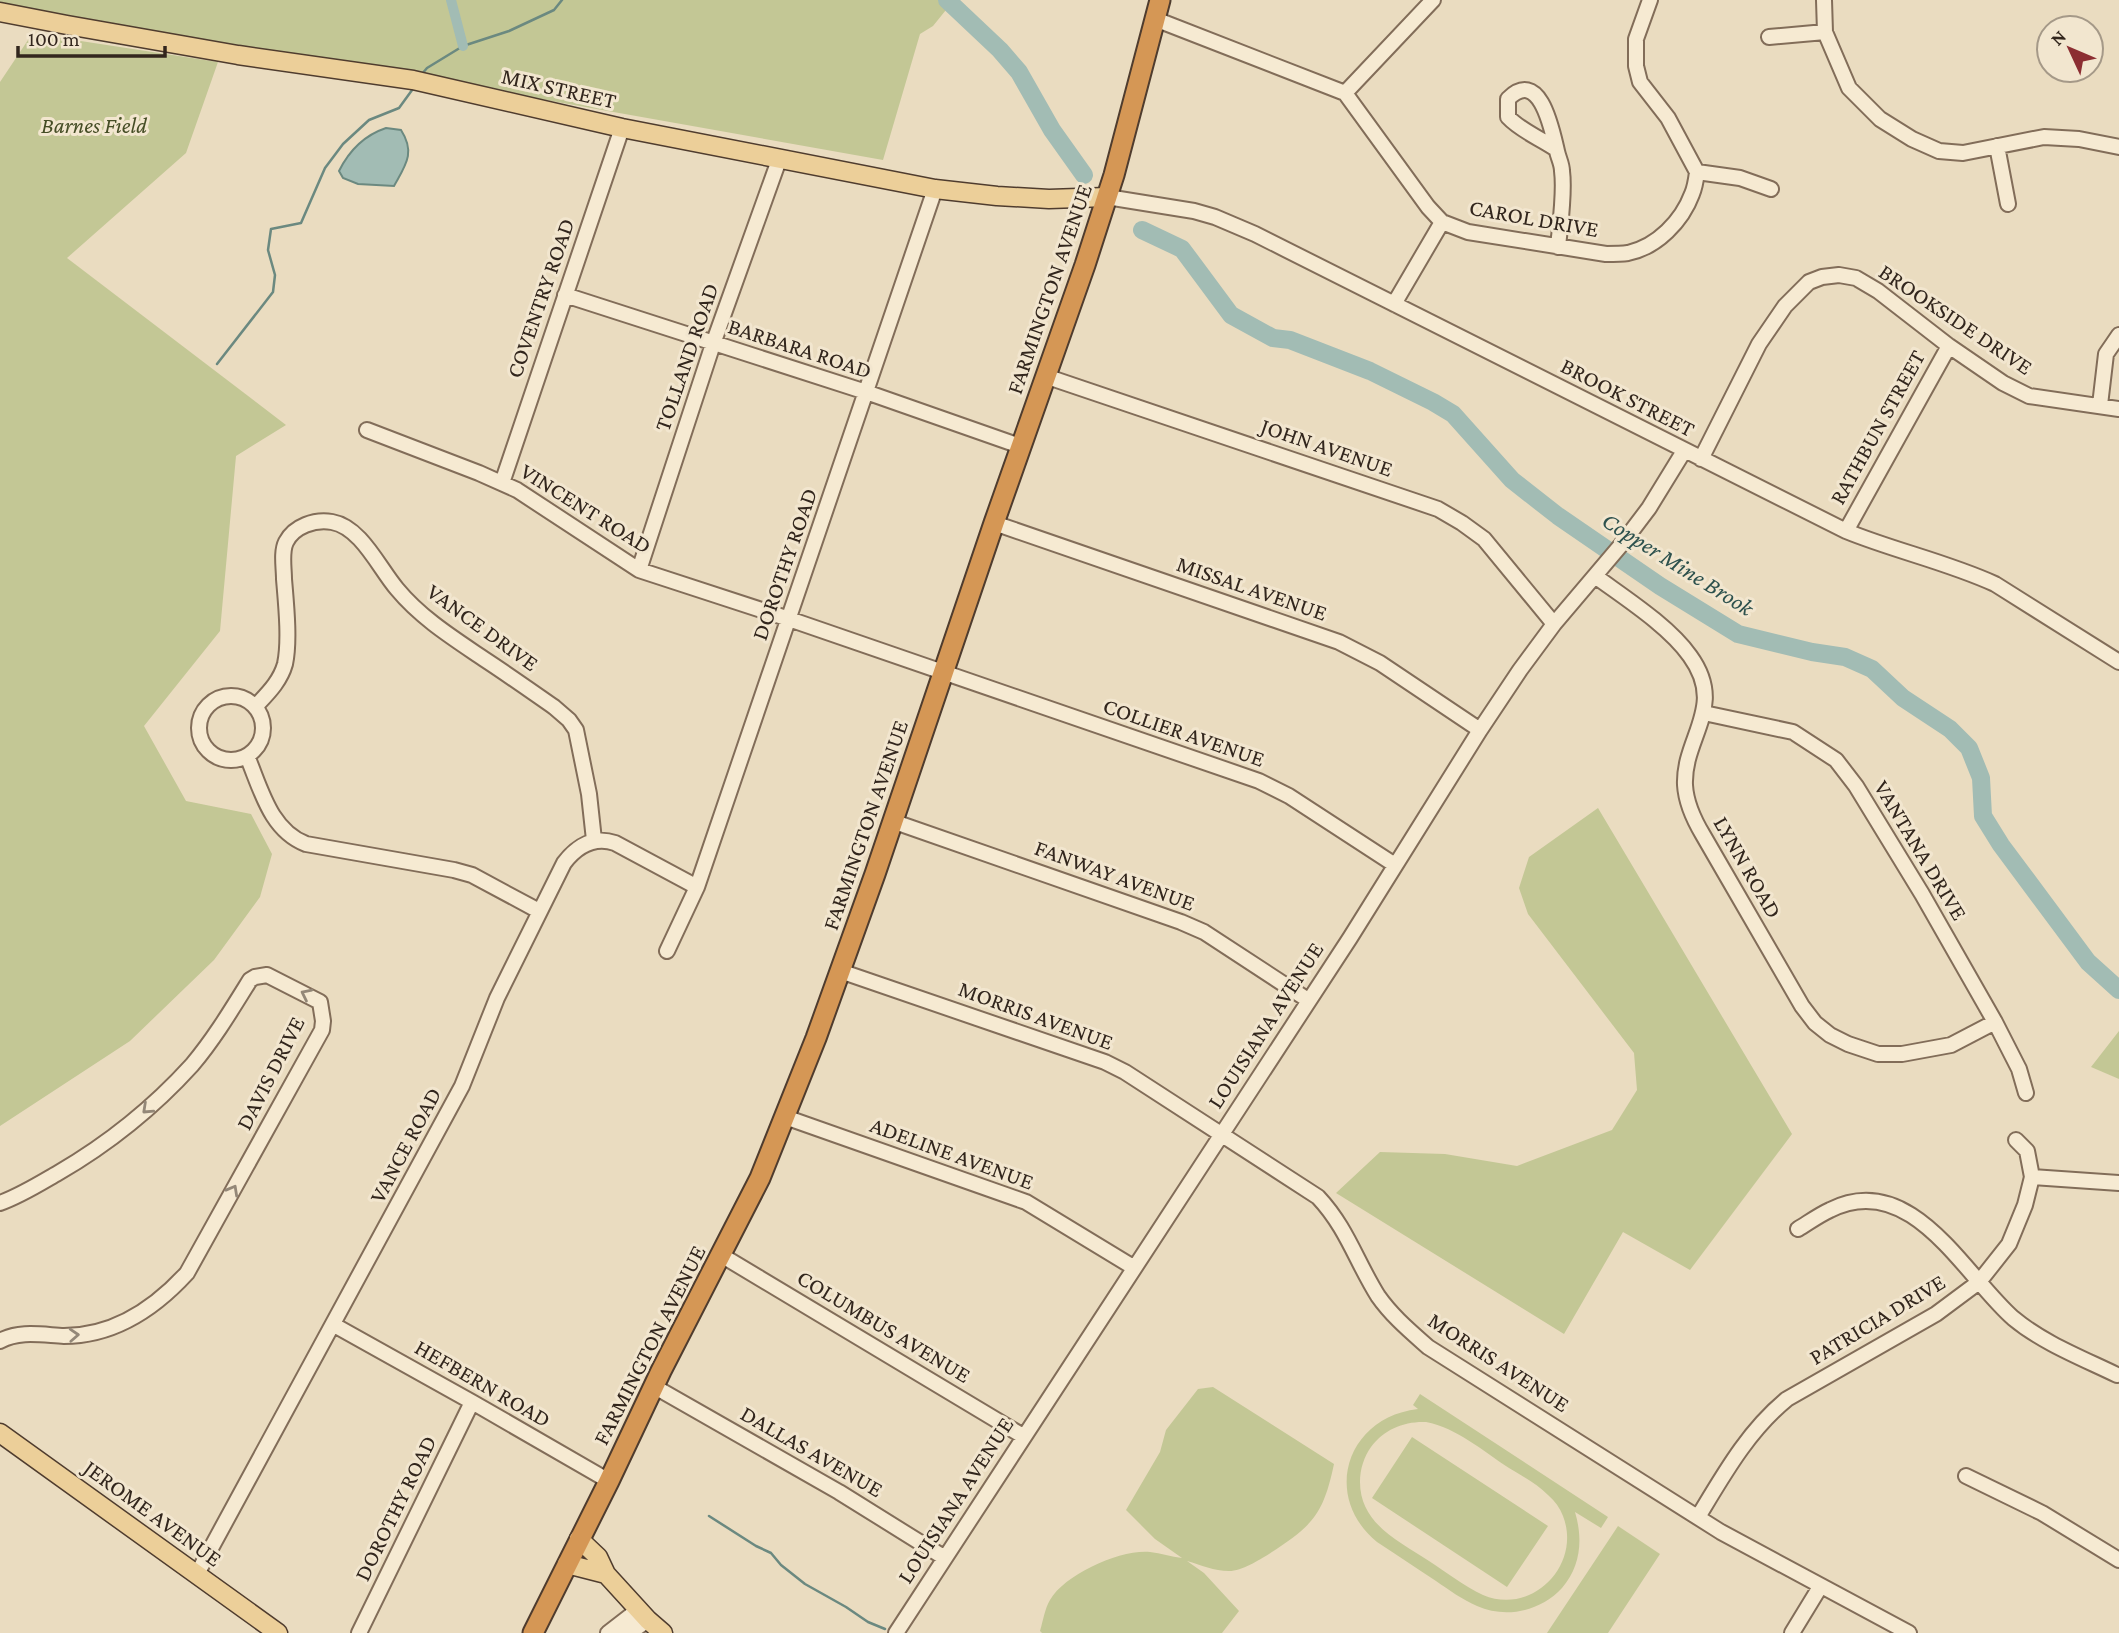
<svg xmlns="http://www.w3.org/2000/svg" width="2119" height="1633" font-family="'Crimson Pro',serif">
<rect width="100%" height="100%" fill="#eadcc0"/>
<path fill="#c3c795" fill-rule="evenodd" d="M0,0H947L950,5L933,26L920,34L883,160L0,3Z
M48,36L218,62L186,153L67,258L286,425L236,456L220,631L144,726L186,801L251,814L272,854L260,897L214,960L130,1041L0,1126V82L30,37Z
M1598,808L1792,1134L1690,1270L1623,1232L1564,1334L1336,1193L1380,1152L1445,1154L1517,1166L1612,1130L1637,1090L1634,1053L1528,914L1519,888L1529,857Z
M2119,1031V1079L2091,1067Z
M1213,1387L1334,1464C1323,1516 1312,1526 1269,1554C1259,1560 1242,1571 1229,1571C1214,1571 1201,1565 1187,1561L1204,1573L1239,1611L1222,1633H1042L1040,1631C1043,1621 1045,1608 1050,1600C1065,1574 1121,1549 1150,1552C1161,1553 1171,1557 1182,1558L1155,1539L1126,1510L1160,1452L1166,1430L1198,1389Z
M1420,1394L1608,1517L1601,1528L1575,1512C1583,1539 1581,1566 1562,1588C1541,1611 1506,1619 1477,1606C1463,1600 1449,1590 1436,1581C1416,1568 1397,1555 1377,1542C1321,1496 1347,1417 1418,1409L1413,1405ZM1426,1422C1457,1428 1483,1451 1509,1468C1522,1476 1537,1484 1548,1495C1555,1501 1560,1508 1563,1516C1582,1565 1532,1616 1483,1595C1464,1586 1446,1572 1429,1561C1399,1541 1360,1524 1360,1482C1360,1469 1364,1457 1371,1447C1384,1429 1405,1421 1426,1422Z
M1412,1437L1548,1526L1507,1587L1372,1498Z
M1618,1526L1660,1554L1608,1633H1547Z"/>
<path fill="#a2bcb4" stroke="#6b8980" stroke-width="2" d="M386,128L401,130C416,153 405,166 394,186L358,184L343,178L339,171C349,151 365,135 386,128Z"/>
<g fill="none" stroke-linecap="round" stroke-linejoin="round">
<path stroke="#6b8980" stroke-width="2.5" d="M422,74L427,68L463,46L509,31L554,10L562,0
M217,364L273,292L275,275L268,250L271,229L301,223L325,168L343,144L369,120L399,108L415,86
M709,1516L756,1546L771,1553L781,1565L805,1584L846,1607L868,1622L885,1629"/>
<path stroke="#a2bcb4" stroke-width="10" d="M451,0L463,46"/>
<path stroke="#a2bcb4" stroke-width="18" d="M947,0L1000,50L1019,72L1052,130L1084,175
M1142,230L1182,249L1231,315L1273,338L1290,340L1370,371L1433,402L1453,414L1512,480L1558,516L1660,586L1738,634L1812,652L1845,657L1872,669L1903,698L1950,729L1969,748L1981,778L1983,816L2001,845L2088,962L2119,990"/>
<g stroke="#826d59" stroke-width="18">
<path id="minor" d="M1650,0L1636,39V66L1640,82L1668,118L1697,172
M1824,0L1825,32L1849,88L1880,119L1912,139L1939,151L1963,153L2044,137L2079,139L2119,147
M1155,19L1345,93L1428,207L1442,222L1468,232L1606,254C1613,254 1621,254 1628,253C1657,247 1682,221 1692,194C1695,187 1696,180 1697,172
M1769,37L1825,32
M1345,93L1433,0
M1997,146L2008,204
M1556,149C1540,138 1521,131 1508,117V99C1540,67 1552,130 1557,151C1558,157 1562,164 1562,171C1565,193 1560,225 1558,247
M1697,172L1740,178L1771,189
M1107,197L1194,211L1215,217L1255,234L1846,531C1895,551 1947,562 1995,584L2119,662
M565,295L866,392L1020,446
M1394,304L1442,222
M1045,376L1438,509L1462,523L1484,539L1554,624
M2100,405L2106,354L2119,335
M367,430L479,473L517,490L639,570L789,619L1259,781L1289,796L1395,865
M1701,459L1759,344L1785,306L1809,282L1822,277L1839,275L1856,278L1878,291L1949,346L2003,383L2029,396L2119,409
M502,483L622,128
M994,523L1339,642L1380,663L1480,730
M1846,531L1949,346
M639,570L713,344L779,160
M1595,576C1625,598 1669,626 1690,656C1727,707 1683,737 1685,785C1686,803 1694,820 1703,835L1802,1006L1815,1023L1830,1035L1848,1044L1878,1054H1902L1951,1045L1995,1022
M199 728a32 32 0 1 1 64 0a32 32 0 1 1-64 0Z
M255,707C267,694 280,682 285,664C290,641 286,603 284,579C284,568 281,552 286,542C294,526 315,519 332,522C361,527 379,568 397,589C421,618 453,638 484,659C507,674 531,691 554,707L569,720L576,730L589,794L594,840
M1704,713L1793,732L1836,760L1856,786L1922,894L1995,1022L2019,1069L2026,1093
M247,756C261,789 270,830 306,844L454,870L472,875L539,911
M892,821L1181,922L1204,932L1308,1000
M667,951L697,887L935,189
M840,971L1105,1062L1125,1072L1318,1197C1347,1228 1356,1261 1378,1296C1392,1316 1410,1331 1428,1347L1721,1532L1909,1633
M785,1117L1026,1202L1133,1267
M2032,1177L2119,1183
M0,1203C20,1196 39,1184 58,1173C108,1144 153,1108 192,1065C214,1039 232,1009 250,980L255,977L267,975L320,1002L323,1021L322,1030L187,1273C155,1308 114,1336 64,1336C43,1335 19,1330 0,1341
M1798,1229C1808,1223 1819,1215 1830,1210C1911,1169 1964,1275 2013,1318C2043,1343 2082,1358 2117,1375
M721,1255L1023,1436
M334,1325L472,1402L609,1481
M655,1387L839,1492L945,1558
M1966,1476L2042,1513L2119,1560
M1698,1517C1724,1474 1748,1431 1787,1399L1936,1314L1979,1282L2009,1244L2025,1205L2032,1177L2027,1151L2016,1140
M197,1574L462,1086L497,998L564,863C577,846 594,836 615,843L697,887
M359,1633L472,1402
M608,1633L639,1609
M619,1633L635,1629L648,1620
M896,1633L1350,938L1480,730L1520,670L1554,624L1621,545L1649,508L1684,451
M1792,1633L1820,1587"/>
</g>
<g stroke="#4f3c2e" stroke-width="21">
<path id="major" d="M0,12L67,25L238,55L413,80L622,128L935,189L997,196L1049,199L1107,197
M0,1433L278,1633
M579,1539L598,1557L606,1574L648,1620L663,1633
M567,1564L606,1574"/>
</g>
<g stroke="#4f3c2e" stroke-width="23">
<path id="highway" d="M533,1633L609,1481L661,1371L760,1178L816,1038L875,874L994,523L1085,265L1114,175L1160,0"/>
</g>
<use href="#minor" stroke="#f6ead2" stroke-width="14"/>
<use href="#major" stroke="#eccf99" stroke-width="18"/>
<use href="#highway" stroke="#d59755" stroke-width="19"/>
</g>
<defs><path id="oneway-chevron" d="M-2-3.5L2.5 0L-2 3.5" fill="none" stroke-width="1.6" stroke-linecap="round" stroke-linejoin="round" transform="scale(1.75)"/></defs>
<g stroke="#948878">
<use href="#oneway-chevron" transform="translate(306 994) rotate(-154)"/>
<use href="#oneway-chevron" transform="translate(147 1109) rotate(137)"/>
<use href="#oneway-chevron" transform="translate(233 1190) rotate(-61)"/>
<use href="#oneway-chevron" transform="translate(74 1335) rotate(-3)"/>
</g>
<g text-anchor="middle" stroke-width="6" stroke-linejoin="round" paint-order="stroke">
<g font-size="23" fill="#32261d" stroke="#f2e6cf">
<text transform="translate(559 88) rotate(13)" y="8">MIX STREET</text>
<text transform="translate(1534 218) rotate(10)" y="8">CAROL DRIVE</text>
<text transform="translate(1049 289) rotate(-71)" y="8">FARMINGTON AVENUE</text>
<text transform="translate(540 298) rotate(-71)" y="8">COVENTRY ROAD</text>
<text transform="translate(1956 319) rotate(34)" y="8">BROOKSIDE DRIVE</text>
<text transform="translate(800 348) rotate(18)" y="8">BARBARA ROAD</text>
<text transform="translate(686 357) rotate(-71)" y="8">TOLLAND ROAD</text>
<text transform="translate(1628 397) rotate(27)" y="8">BROOK STREET</text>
<text transform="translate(1877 427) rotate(-61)" y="8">RATHBUN STREET</text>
<text transform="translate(1327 447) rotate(19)" y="8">JOHN AVENUE</text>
<text transform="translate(586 508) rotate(32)" y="8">VINCENT ROAD</text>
<text transform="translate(784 564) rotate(-71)" y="8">DOROTHY ROAD</text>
<text transform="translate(1252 588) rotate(19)" y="8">MISSAL AVENUE</text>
<text transform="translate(483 627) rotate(36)" y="8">VANCE DRIVE</text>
<text transform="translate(1184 732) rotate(19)" y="8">COLLIER AVENUE</text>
<text transform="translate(865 825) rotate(-71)" y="8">FARMINGTON AVENUE</text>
<text transform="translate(1921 850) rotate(59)" y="8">VANTANA DRIVE</text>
<text transform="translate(1748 867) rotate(60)" y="8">LYNN ROAD</text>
<text transform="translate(1115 875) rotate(20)" y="8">FANWAY AVENUE</text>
<text transform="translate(1036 1015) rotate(20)" y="8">MORRIS AVENUE</text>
<text transform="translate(1265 1025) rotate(-57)" y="8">LOUISIANA AVENUE</text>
<text transform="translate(270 1073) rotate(-63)" y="8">DAVIS DRIVE</text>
<text transform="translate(405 1145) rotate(-62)" y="8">VANCE ROAD</text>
<text transform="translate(952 1153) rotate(20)" y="8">ADELINE AVENUE</text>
<text transform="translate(1877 1319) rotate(-31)" y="8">PATRICIA DRIVE</text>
<text transform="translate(884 1326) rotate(31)" y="8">COLUMBUS AVENUE</text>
<text transform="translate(649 1345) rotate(-63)" y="8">FARMINGTON AVENUE</text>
<text transform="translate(1499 1362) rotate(33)" y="8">MORRIS AVENUE</text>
<text transform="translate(483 1383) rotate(30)" y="8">HEFBERN ROAD</text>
<text transform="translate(812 1451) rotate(30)" y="8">DALLAS AVENUE</text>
<text transform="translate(955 1500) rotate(-57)" y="8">LOUISIANA AVENUE</text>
<text transform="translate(395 1508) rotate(-64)" y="8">DOROTHY ROAD</text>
<text transform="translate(153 1513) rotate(36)" y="8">JEROME AVENUE</text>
</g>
<g font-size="23" font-style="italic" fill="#454d25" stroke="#f2e6cf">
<text x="94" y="133">Barnes Field</text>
</g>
<g font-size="24" font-style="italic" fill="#2d514d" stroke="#f2e6cf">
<text transform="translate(1678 564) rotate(32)" y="8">Copper Mine Brook</text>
</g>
</g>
<g transform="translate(2070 49) rotate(314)"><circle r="33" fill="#f2e6cf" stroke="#a59988" stroke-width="2"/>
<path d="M0-5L12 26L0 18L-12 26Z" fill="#8c2e32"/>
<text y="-10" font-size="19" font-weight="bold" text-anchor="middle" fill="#32261d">N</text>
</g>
<path d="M18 46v10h147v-10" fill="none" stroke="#32261d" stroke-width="3.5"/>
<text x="28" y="46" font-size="21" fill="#32261d" stroke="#f2e6cf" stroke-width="5" paint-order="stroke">100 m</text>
</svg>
